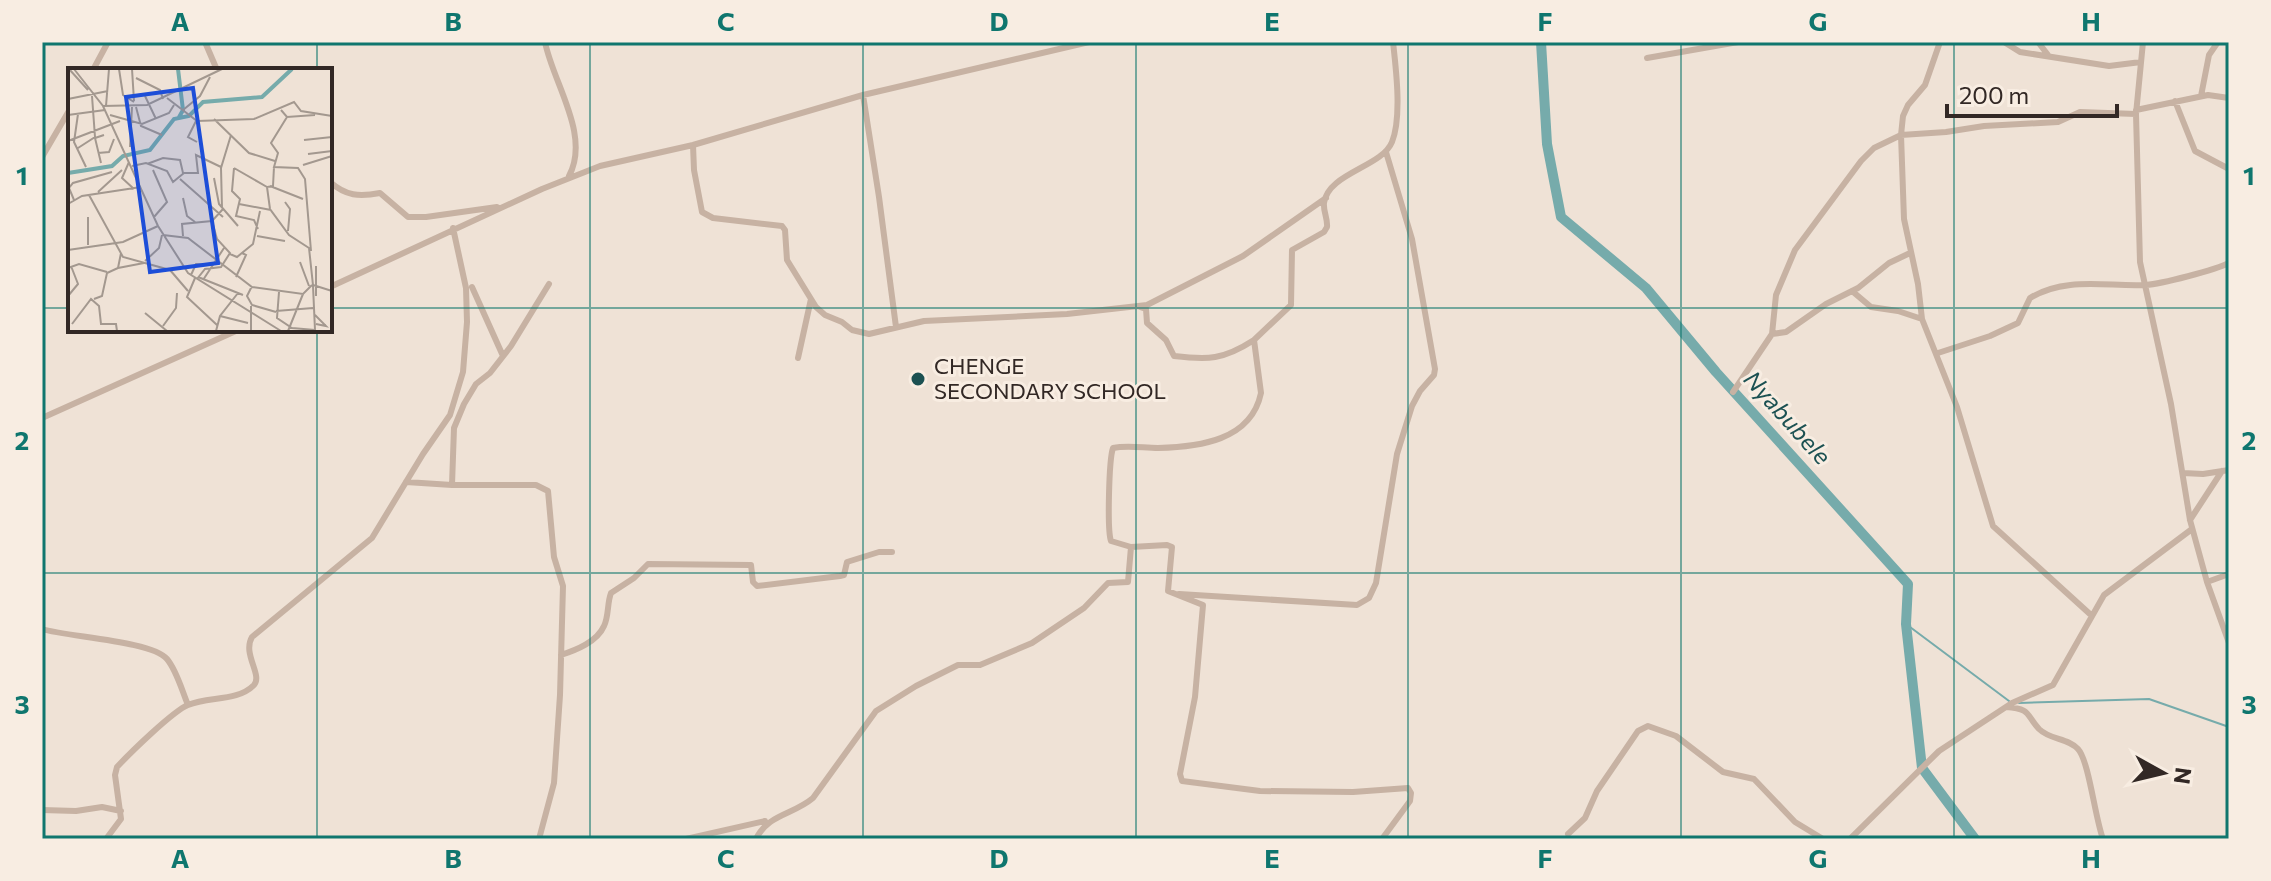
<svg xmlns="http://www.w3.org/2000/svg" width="2271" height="881" font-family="Commissioner,sans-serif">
<rect width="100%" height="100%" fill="#efe2d6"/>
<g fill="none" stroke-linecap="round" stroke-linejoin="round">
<path stroke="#76abab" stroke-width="2" d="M1906,624L2009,701
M2019,703L2149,699L2229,727"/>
<path stroke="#76abab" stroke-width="10" d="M1541,42L1547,144L1561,217L1646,288L1716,372L1908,584L1906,624L1922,768L1975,839"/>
<path stroke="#c7b2a3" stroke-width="6" d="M205,42L217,70
M545,42C553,83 591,135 569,176
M1940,42L1925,85L1908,105L1903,116L1901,135L1904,219L1918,284L1922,319L1957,407L1993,526L2091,615
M2004,42L2020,52L2109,66L2141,62
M2038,42L2048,55
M2143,42L2136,114L2140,262L2171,404L2190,520L2207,582L2229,643
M1647,58L1738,42
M93,70L108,42
M863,95L879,197L896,327
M2201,96L2209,55L2218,42
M2175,101L2195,151L2229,169
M2136,110L2208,95L2229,98
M693,145L694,170L702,212L713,218L782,226L785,230L787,260L816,307L825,315L842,322L852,330L869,334L924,321L1067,314L1147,305L1243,256L1326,198
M42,157L70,109
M330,182C346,196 359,197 380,193L408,217H426L497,207
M330,287L542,189L600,166L693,145L863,95L1089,42
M472,287L503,356
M1852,291L1871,307L1898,311L1922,319
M1140,307L1146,309L1147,323L1166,340L1174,356C1208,360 1223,360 1254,340
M1772,334L1786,332L1826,304L1858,288L1889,263L1910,253
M1938,353L1990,336L2018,323L2030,298C2066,276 2107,287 2146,285C2161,284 2215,270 2229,263
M798,358L811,299
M1733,392L1772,334L1776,295L1795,250L1861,161L1874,148L1901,135L1946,132L1984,126L2058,122L2080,112L2136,114
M42,418L238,330
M2183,473L2203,474L2229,470
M406,482L452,485H536L548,491L554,557L563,586L560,695L554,783L539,839
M452,485L454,428L464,404L476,384L490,373L511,346L549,284
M2190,520L2222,471
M2207,582L2229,574
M1179,594L1357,605L1369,598L1376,583L1397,454L1412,406L1420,391L1434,375L1435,369L1412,239L1386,152
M42,629C68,637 152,641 167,659C177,671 182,691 188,705
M561,655C576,650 597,642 604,626C609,616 607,603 611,593L634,578L648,564L751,565L753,582L757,586L840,576L844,575L847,562L879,552H892
M2006,707C2032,709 2025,714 2039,729C2050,740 2068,738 2078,749C2089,761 2095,818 2103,839
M42,810L76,811L102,807L121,811
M1568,834L1585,818L1597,791L1638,731L1648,726L1676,736L1723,772L1754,779L1795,822L1823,839
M42,836L44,839
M106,839L121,819L115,775L117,767C130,753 173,711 188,705C209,696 237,702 254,685C263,675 242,654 252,637L372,538L423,454L450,415L463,372L467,322L466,288L453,228
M686,839L765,821
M756,839C768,814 793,815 813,798L876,711L916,686L958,665H980L1032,643L1084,608L1108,583L1128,582L1131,547
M1382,839L1410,801L1411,793L1408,788L1353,792L1260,791L1182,781L1180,774L1195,697L1203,605L1168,591L1172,547L1167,545L1131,547L1111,541C1107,530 1109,459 1113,448C1128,445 1143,448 1158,448C1198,447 1251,441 1261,393L1254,340L1291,305L1292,250L1324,232L1327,227C1328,219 1323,211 1324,203C1328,173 1382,167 1392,142C1402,117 1396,69 1393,42
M1850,839L1939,751L2012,703L2053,685L2104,595L2192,529"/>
</g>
<path fill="none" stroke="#0f766e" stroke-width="2" stroke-opacity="0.55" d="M317,42V70M590,42V839M863,42V839M1136,42V839M1408,42V839M1681,42V839M1954,42V839M42,308H70M330,308H2229M317,330V839M42,573H2229"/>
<circle fill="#1c5152" stroke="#f8ede2" stroke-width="3" cx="918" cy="379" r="8"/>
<g text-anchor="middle" stroke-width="6" stroke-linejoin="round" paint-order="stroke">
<g font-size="22" fill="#322825" stroke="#f8ede2" text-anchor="start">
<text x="934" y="374">CHENGE<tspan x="934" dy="25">SECONDARY SCHOOL</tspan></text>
</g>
<g font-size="24" font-style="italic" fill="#1c5152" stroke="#f8ede2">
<text transform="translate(1787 418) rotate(48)" y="8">Nyabubele</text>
</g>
</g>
<g transform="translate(68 68)">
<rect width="264" height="264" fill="#efe2d6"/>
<path fill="none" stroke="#76abab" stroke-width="4" d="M110,51L115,42L110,1M0,105L44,98L55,88L82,82L106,51L121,48L135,34L194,29L224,1"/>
<path fill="none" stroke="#a3988f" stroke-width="2" d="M1,1L20,22M6,1L35,38L90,158L120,205L213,263M51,1L55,27L66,34M64,1L66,33M68,10L92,22L95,31M77,28L88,51M99,30L129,53L186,51L226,34L233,43L264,48M0,31L40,23M35,38L79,37L154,1M38,38L41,1M68,39L73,58L94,67M115,42L132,28L142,9M213,42L219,49L247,47M10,46L6,74L18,99M0,47L37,42M42,47L74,56L101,45L106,37M219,49L203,75L210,85L206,99L230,100L237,111L243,183M146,51L181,85L207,93M128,53L120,69L129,74M236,72L264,69M0,73L52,53M62,79L64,39M10,80L27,69L24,28M30,85L41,84L46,71M240,86L264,83M61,94L54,110L66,121M33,95L27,70L36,67M79,96L95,90L112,92L115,105M235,97L264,88M64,98L78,95L99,103L105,114L116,105H130L128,87L153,99M206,99L205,118L199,119L202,141L221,167L241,180L245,217L264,223M166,100L164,123L172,131L168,148L186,152L190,161M166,100L199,119M85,102L99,134L86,149M146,110L151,136L170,158M112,111L155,149M202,118L235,131M30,124L54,102M21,127L55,189L102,202L120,223M115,130L119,148L127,154M6,132L1,120L5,115L44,104M217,134L222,141L220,163M0,136L14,128L73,119M171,136L203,142M154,140L153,100L163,67M20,149V177M95,167L120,170L184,219L235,226L244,217M115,168L114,156L144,153M189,168L217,173M0,182L55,174L90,158M162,186L169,189L185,176L192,143M77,193L91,180L94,167M232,194L241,218M248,198V228M0,200L11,196L39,204M50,200L76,195M123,207L128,196L143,197M130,209L175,227M168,209L178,187L174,185M127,210L119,229L149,257M129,211L137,201L153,199L162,185L149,171L144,153L155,141M135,212L156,180M184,218L179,228L184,237L208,244M245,218L247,262M211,224L209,250L224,260L247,262M0,228L10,216L3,198M26,231L34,228L39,205L50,200L53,185M208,243L245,240M77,245L99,263M247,247L258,258L248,256M152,248L180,255M4,256L23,231L31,238L33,256H48L49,263M95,258L108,240L109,225M148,263L152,248L170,225M183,263V238M220,263L235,226"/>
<path fill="#1d4ed8" fill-opacity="0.15" stroke="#1d4ed8" stroke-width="4" d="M125,20L150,195L82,204L58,29Z"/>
<rect width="264" height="264" fill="none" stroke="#322825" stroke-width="4"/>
</g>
<rect width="2271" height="881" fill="none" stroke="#f8ede2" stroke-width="88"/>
<g transform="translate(2163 773) rotate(98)" stroke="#f8ede2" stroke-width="6" paint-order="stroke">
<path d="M0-6L14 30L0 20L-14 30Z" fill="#322825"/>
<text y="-12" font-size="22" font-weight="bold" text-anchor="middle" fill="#322825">N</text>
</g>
<path d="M1947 104v12h170v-12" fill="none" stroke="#322825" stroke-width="4"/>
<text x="1959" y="104" font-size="24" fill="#322825" stroke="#f8ede2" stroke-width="6" paint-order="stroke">200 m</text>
<rect x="44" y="44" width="2183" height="793" fill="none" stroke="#0f766e" stroke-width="3"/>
<g font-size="26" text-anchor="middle" font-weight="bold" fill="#0f766e">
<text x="180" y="31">A</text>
<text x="453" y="31">B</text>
<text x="726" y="31">C</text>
<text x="999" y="31">D</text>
<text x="1272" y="31">E</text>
<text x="1545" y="31">F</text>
<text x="1818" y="31">G</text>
<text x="2091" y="31">H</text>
<text x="22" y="185">1</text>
<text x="2249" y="185">1</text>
<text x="22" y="450">2</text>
<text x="2249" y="450">2</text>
<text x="22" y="714">3</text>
<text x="2249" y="714">3</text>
<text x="180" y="868">A</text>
<text x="453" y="868">B</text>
<text x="726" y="868">C</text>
<text x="999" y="868">D</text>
<text x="1272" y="868">E</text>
<text x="1545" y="868">F</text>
<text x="1818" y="868">G</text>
<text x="2091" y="868">H</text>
</g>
</svg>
